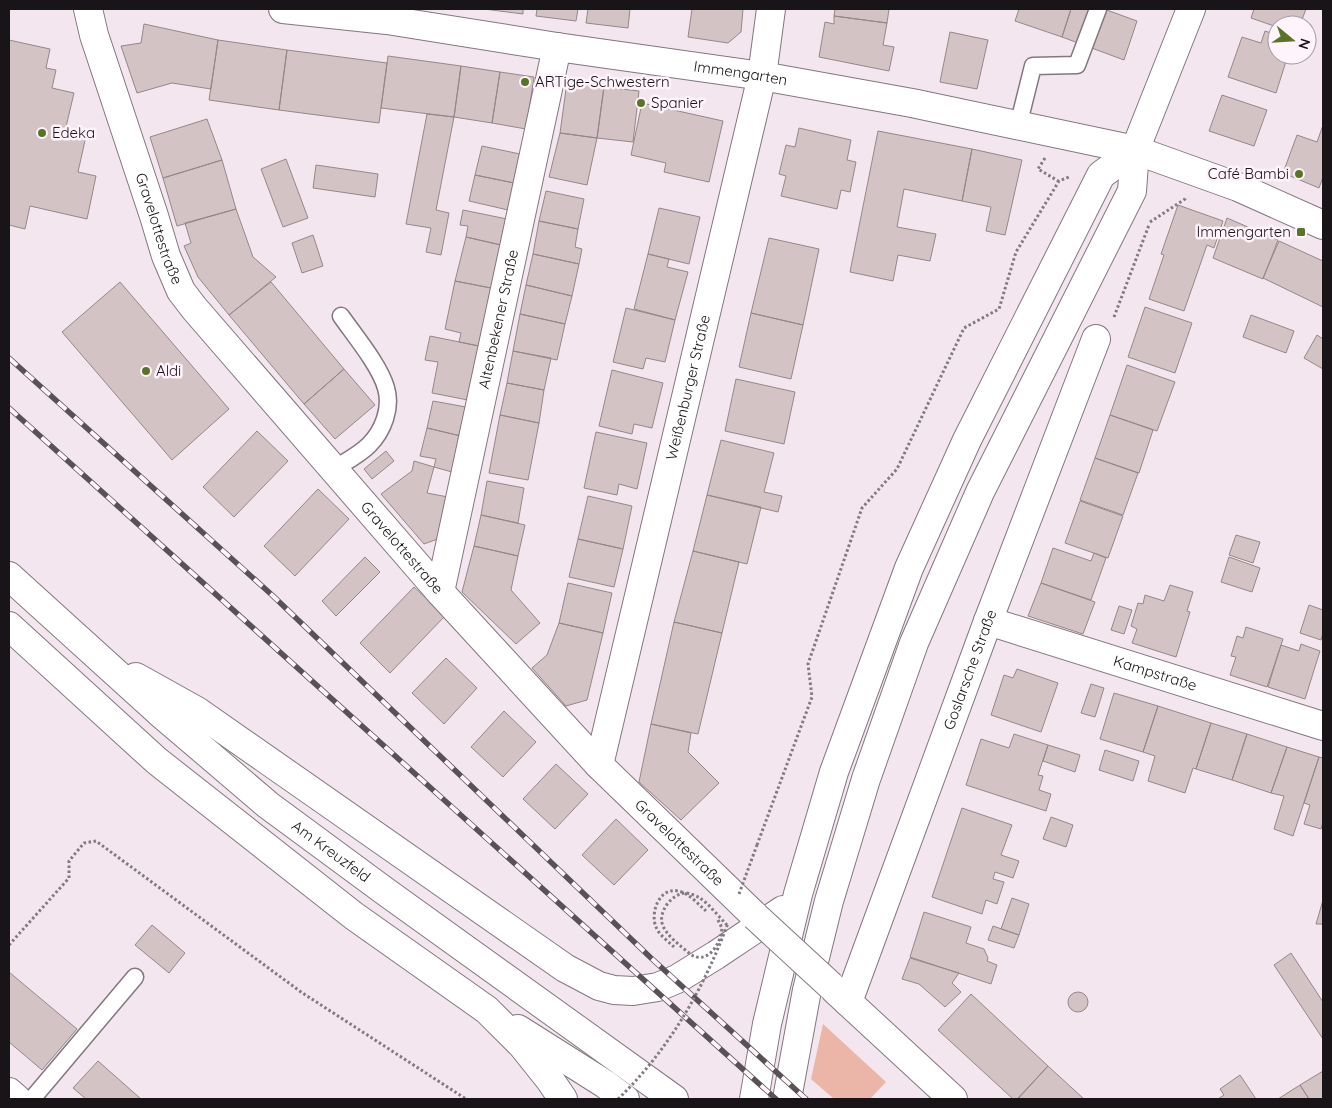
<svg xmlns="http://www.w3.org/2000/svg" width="1332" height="1108" font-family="Quicksand,sans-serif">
<rect width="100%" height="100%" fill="#f3e6ef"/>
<path fill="#ebb6a7" d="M823,1024L886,1082L870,1099H834L811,1079Z"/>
<path fill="#d3c3c5" stroke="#958789" d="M484,9H523V14Z
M537,9H578L576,21L536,16Z
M588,9H630L628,28L586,23Z
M692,9H743L741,32L728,43L688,37Z
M835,9H889L887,23L834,16Z
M1019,9H1071L1062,37L1015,21Z
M1071,9H1104L1137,21L1124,60L1062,37Z
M1254,9H1306L1300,25H1277V27L1251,18Z
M834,16L887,23L883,45L894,47L889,71L819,57L825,22L834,24Z
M144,24L218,40L211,89L172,83L137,93L121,46L141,43Z
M1265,31L1277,35V55H1288L1276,93L1228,77L1242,37L1261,43Z
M950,32L988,40L977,89L940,82Z
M9,40L50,49L46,68L56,70L52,88L74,93L65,131L86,136L78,172L96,176L87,219L30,206L25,229L9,225Z
M218,40L287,50L279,110L209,100Z
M287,50L387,63L379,123L279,110Z
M388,56L461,66L454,117L381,108Z
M461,66L500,72L492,123L454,117Z
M500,72L534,77L526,129L492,123Z
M567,82L604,87L597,138L560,133Z
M604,87L639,91L633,142L597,138Z
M1222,95L1267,110L1254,146L1209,131Z
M642,103L723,121L709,182L664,172L666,163L631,155Z
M427,114L454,117L436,210L449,213L441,255L426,252L431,228L406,224Z
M207,119L222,160L163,178L150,137Z
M1323,125V177L1319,188L1283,173L1297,135L1317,142Z
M799,128L851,140L847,160L856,162L850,192L841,190L837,209L781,196L786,176L779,174L786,145L795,147Z
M878,131L972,149L962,201L904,189L897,227L936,234L930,261L898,255L893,281L850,272Z
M560,133L597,138L587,185L549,177Z
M482,146L520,154L514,183L475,175Z
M972,149L1022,160L1005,235L986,231L991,207L962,201Z
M286,159L308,218L283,227L261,169Z
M222,160L236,209L177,226L163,178Z
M316,165L378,174L375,197L313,188Z
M475,175L514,183L508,210L469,201Z
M546,191L584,199L578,229L539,221Z
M1178,205L1223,221L1214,248L1207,245L1184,311L1149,299L1164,255L1161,254Z
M659,208L700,217L689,264L648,254Z
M236,209L253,257L276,277L229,315L198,277L184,246L191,243L185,223Z
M463,210L507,219L501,245L466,237L468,226L460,225Z
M1227,218L1278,240L1263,279L1213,258Z
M539,221L578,229L575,247L582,249L579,264L533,254Z
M313,235L323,266L302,273L292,243Z
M466,237L501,245L491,288L455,281Z
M769,238L819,249L803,325L751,313Z
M1279,241L1323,261V307L1263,278Z
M533,254L579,264L572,296L526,285Z
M648,254L669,259L667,267L688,272L675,320L634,309Z
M455,281L491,288L479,346L459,342L461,333L445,329Z
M120,282L229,409L172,460L62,332Z
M271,282L344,369L304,404L229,315Z
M526,285L572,296L565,324L520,314Z
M1145,307L1192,323L1175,373L1128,357Z
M626,308L675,320L665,362L646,358L643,369L613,362Z
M751,313L803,325L791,379L739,367Z
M520,314L565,324L557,360L513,351Z
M1251,315L1294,331L1286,353L1243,337Z
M1317,335L1323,339V369L1304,358Z
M430,336L479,346L468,400L432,393L438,362L425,360Z
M513,351L551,358L544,390L507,383Z
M1127,365L1175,382L1157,431L1110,415Z
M344,369L375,405L335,439L304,404Z
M612,370L663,383L652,428L634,424L632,434L599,426Z
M736,379L795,392L784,444L725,431Z
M507,383L544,390L539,423L500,415Z
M433,401L466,407L461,436L427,428Z
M500,415L539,423L528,480L489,473Z
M1110,415L1153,430L1139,473L1095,458Z
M427,428L461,436L452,472L434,467L436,459L420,456Z
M257,431L288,461L234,517L203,487Z
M596,432L647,443L637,489L619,484L617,495L584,488Z
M721,440L774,453L764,492L782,496L778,512L707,495Z
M386,451L394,461L372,479L364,469Z
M1095,458L1138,473L1123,515L1080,500Z
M414,461L434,467L427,493L448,497L443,537L424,544L381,494L412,471Z
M487,481L524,488L518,523L481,515Z
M318,489L349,519L295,576L264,546Z
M707,495L761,507L747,564L693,551Z
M588,496L632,506L623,549L578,539Z
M1080,501L1123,516L1108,558L1065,543Z
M481,515L525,525L518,556L474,546Z
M1236,535L1260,542L1253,563L1229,555Z
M578,539L623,549L614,587L569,577Z
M474,546L518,556L511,590L540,623L516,644L462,592Z
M1053,548L1091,561L1094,553L1106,558L1091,600L1041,583Z
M693,551L739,562L722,633L674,622Z
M365,557L380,572L336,616L322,601Z
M1229,557L1260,568L1252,592L1221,582Z
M568,583L612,593L603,633L559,623Z
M1041,583L1095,602L1083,634L1028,616Z
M1170,585L1193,592L1187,611L1190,612L1176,657L1132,643L1137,629L1131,626L1138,603L1143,604L1145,595L1164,601Z
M414,587L445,616L390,673L360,643Z
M1309,605L1323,610V633L1321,640L1300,633Z
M1119,606L1132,610L1124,634L1111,630Z
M674,622L722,633L698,734L651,724Z
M559,623L603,633L587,700L566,706L532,668L547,655Z
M1246,627L1283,639L1267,687L1230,675L1236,657L1231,656L1237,636L1243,638Z
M1301,644L1320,651L1305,699L1268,687L1281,645L1299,651Z
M446,658L477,688L444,724L412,693Z
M1017,669L1058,683L1041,732L991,715L1004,675L1013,678Z
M1091,684L1104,688L1095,717L1081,713Z
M1114,693L1158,706L1143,752L1100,739Z
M1158,706L1211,723L1196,769L1193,768L1185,793L1148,781L1155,756L1143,752Z
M504,711L536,742L503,777L471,747Z
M1211,723L1247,734L1232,780L1196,769Z
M651,724L691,733L688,752L719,783L681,820L639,782Z
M1014,734L1048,745L1038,775L1043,776L1039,790L1051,794L1046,811L966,785L981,739L1009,748Z
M1247,734L1287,747L1271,793L1232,780Z
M1048,745L1080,755L1075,772L1043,761Z
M1287,747L1319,757L1293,836L1274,829L1284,796L1271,793Z
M1105,750L1139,761L1133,781L1099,770Z
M1319,757L1323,758V822L1321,829L1304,824L1310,805L1304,803Z
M556,764L588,794L555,829L523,799Z
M962,808L1012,825L1001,855L1019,861L1013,878L995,872L993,879L1004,882L997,904L986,900L982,914L932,897Z
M1051,817L1073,825L1066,847L1043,839Z
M616,819L648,850L614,885L582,855Z
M1012,898L1029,904L1019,935L1001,929Z
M1323,900V924H1316Z
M924,912L971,927L966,943L984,949L988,958L987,961L997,965L991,984L910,957Z
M152,925L185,953L169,973L135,945Z
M993,926L1019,935L1014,948L988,940Z
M1291,953L1323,1002V1039L1274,965Z
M910,958L959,973L952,983L961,992L945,1007L919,984L902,979Z
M9,972L77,1029L42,1070L9,1042Z
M1068 1002a10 10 0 1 1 20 0a10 10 0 1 1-20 0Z
M971,994L1048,1066L1017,1099H1013L938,1030Z
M98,1061L141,1099H86L73,1088Z
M1048,1066L1084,1099H1018Z
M1323,1071V1099H1309L1300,1085Z
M1240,1075L1256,1099H1218L1224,1095L1220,1089Z
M1300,1085L1309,1099H1278Z"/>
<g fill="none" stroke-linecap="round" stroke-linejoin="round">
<g stroke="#82777f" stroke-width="19">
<path id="lane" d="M1018,126L1033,66L1077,65L1098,9
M334,469C345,462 359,455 369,445C383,431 392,408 386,388C380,366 355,336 341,316
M32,1099L135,977"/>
</g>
<g stroke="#82777f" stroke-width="30">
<g id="street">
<path id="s1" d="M88,9L94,35L154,216L166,256L181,291L194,308L440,592L599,765L755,916"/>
<path id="s2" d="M440,592L557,47"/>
<path id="s3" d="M988,621L1323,726"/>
<path id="s4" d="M599,765L762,76L771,9"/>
<path d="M835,990L953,1099"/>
<path id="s5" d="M848,1002L988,621L1096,339"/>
<path d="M9,1092L17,1099"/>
</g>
</g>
<g stroke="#82777f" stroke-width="30">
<g id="secondary">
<path id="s6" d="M283,9L387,20L557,47L762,76L912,103L1135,150L1238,187L1323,225"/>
<path id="s7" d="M9,576L159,712L268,805L386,892L674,1099"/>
<path d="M9,626L157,761L354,916L487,1010L522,1045L550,1080L563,1099"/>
<path d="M136,677L197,711L565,968L599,986L614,990L633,991L658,987L677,979L716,955L783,910"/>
<path d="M518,1029L605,1084L625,1099"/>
<path d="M754,1099L767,1024L798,894L834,772L909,568L967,440L1101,175L1135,150"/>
<path d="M787,1099L807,990L829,901L866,779L914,643L980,492L1132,191L1135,150L1191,9"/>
</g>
</g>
<path stroke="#827a80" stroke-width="3" stroke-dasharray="2.5 2.5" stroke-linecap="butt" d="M1045,158L1038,169L1060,182
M1150,222L1185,199L1186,197
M1114,317L1149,225
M757,845L812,697L808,664L862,508L897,469L964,328L999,309L1016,252L1059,181L1069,177
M9,945L69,878V861L84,843L96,841L301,992L466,1099
M674,947C668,941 659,935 656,927C650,913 659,887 678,891C689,893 698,904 706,911"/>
<use href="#lane" stroke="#fff" stroke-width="16"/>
<use href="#street" stroke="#fff" stroke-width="28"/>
<use href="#secondary" stroke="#fff" stroke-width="28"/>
<g stroke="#585156" stroke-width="5.5">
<path id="rail" d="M9,358L272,595L651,958L806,1099
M9,408L776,1099"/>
</g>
<use href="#rail" stroke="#fff4fc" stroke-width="4" stroke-dasharray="11" stroke-linecap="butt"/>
<g stroke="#82777f" stroke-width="30" stroke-linecap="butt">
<path id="street-bridge" d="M755,916L831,986"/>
</g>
<path stroke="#827a80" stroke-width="3" stroke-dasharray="2.5 2.5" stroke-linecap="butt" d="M739,894L757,845
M718,920L722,928C721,943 708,966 690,954C681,946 665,935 662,923C659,910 673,893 686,893C690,893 696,896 700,898C710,905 719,917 728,926
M618,1099C669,1050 704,988 728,923"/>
<use href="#street-bridge" stroke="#fff" stroke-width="28"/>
</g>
<g fill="#5a7427" stroke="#fff4fc" stroke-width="2">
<circle cx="525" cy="82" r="5"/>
<circle cx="641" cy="103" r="5"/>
<circle cx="42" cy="133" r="5"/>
<circle cx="1299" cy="174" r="5"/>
<rect x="1296" y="227" width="10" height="10" rx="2.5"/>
<circle cx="146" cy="371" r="5"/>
</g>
<g text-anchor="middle" stroke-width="5" stroke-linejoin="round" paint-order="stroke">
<g font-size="15" fill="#181417" stroke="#fff4fc">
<text dy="5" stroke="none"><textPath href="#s6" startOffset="462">Immengarten</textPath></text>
<text dy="5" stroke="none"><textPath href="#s1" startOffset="231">Gravelottestraße</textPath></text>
<text dy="5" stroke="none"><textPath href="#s2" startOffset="279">Altenbekener Straße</textPath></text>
<text dy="5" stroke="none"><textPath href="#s4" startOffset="388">Weißenburger Straße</textPath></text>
<text dy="5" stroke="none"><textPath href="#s1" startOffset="636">Gravelottestraße</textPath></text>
<text dy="5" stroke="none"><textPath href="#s5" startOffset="354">Goslarsche Straße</textPath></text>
<text dy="5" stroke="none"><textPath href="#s3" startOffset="175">Kampstraße</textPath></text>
<text dy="5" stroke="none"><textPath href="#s1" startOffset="1041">Gravelottestraße</textPath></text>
<text dy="5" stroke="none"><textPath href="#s7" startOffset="424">Am Kreuzfeld</textPath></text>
</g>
<g font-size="15" fill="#181417" stroke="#fff4fc" text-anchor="start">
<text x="535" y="87">ARTige-Schwestern</text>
<text x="651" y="108">Spanier</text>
<text x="52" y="138">Edeka</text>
<text x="1289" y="179" text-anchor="end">Café Bambi</text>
<text x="1291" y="237" text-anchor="end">Immengarten</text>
<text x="156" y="376">Aldi</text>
</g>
</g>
<rect width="1332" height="1108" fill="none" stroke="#181417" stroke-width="20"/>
<g transform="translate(1292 40) rotate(108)"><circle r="24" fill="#fff4fc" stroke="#a39aa0"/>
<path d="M0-4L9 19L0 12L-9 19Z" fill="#5a7427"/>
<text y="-8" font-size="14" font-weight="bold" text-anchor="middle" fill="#181417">N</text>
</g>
</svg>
